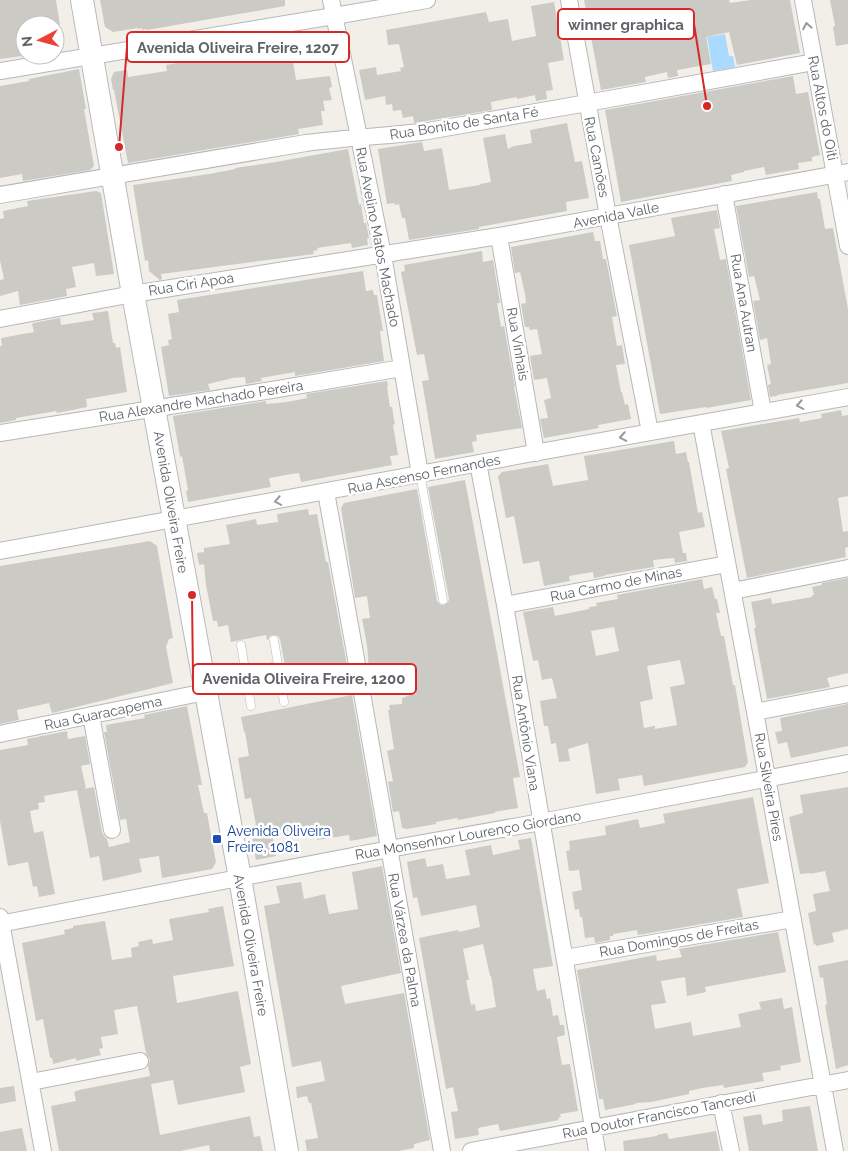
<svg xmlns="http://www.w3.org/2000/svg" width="848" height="1151" font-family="Raleway,sans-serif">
<rect width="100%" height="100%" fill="#f1efe8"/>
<path fill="#aadaff" d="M725,34L729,56H733L735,67L713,71L707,37Z"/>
<path fill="#cccac5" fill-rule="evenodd" d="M0,0H56L60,25H25V29L18,31L22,56L0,59Z
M100,0H285V6L147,30L146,29L142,30V28L138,29V28L113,32L105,27Z
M584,0H729L730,3L751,0H790L800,53L737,65L729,32L706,37L711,64L677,70L678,76L668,78L667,72L645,77L646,82L601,90Z
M830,0H848V44L836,46L833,27L835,26Z
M554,2L564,60L548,63L553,90L546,91L547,99L536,101L535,95L517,99V97L491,102L492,110L414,123L413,116L403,118L401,110L393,111L392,104L386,105L385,96L365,100L359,70L376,67L377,75L401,71L400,68L404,67L399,44L388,45L386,30L486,12L489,22L508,19L512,41L536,36L531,6Z
M312,39L319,42L321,56L293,61L296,80L330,76L332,87L329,88L332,100L323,101L325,111H321L323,125L298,129L299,134L128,163L114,90H113L111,79L114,72L127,70L128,77L167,71L166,65Z
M79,69L86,109H84L94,166L90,170L23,181L22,174L0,178V86L29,81V79Z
M793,76L796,94L808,92L820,155L812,157V161L798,163L799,169L766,175L764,167L744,171V172L731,175L732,181L621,202L605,110Z
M567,123L575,162L582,161L589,198L566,202L567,211L479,227V229L409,240L405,218H402L399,204L395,205L394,203L387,204L378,149L422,142L424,151L442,148L449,190L480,185V184L491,182L483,138L505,134L508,149L514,146L532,143L530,130Z
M348,149L359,205L361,204L364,223H366L369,238L367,239L368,245L352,248L351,243L317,248L318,250L313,251L314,254L161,274L162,279L160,280L149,271L148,260L145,261L133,185L209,174L235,169V168L276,162Z
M96,191L101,193L114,274L96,276L94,263L72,267L76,287L66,289L67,296L20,305L18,291L0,296V280L4,279L0,260V219L4,218L3,211L28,206L27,201Z
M817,192L818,199H820L825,229L833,228L848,309V383L777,395V396L770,397L768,385L771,384L767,365L771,364L767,338L760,340L753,301L760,300L754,276L749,277L736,206Z
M717,210L720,228L714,229L720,260L726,259L751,400L706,408V407L660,414L629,245L675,236L671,218Z
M593,232L595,241H600L603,259H606L617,316L612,317L617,346L622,345L625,364L616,365L621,392H622L625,405L628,404L631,419L598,425L599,428L544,438L540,419L548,418L544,400L551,398L547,378L534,380L530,356L542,354L537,329L530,330L529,327H525L521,304L526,303L525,294L520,272L515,273L511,247Z
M482,251L483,262L493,260L500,303H497L501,327L504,326L515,387H514L522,428L476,435L477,441L472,442L474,452L435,459L422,381L429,380L424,354L417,355L401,272L405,271L404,265Z
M363,271L366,291L373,290L374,295H377L383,331H380L384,361L295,376V372L261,378L262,381L246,384L245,377L233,378L208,384L210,390L169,396L161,347L169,345L168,340L172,339L168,314L179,312L177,300Z
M108,311L113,343H115L116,348L120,347L127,392L86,399L87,407L57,413L56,411L16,418V420L0,423V346H2L1,338L34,332L32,324L33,323L60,318L61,325L94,320L92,313Z
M387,381L388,386L387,387L390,407H392L394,419L395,424L393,425L398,455L390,456L392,465L301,482L299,473L292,474L269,478L271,487L188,502L186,491L188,490L182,456L180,457L173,416L266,401V404L287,402L307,398L306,394Z
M841,410L842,416L848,415V496L838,498L843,532L848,531V547L845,548L846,557L747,578L726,469L729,468L721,431L799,418L800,422L822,418L821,414Z
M674,441L676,454L686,452L688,462H689L698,513L702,512L705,527L679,532L683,553H686L687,561L675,563L674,558L653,560L654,567L605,575V576L594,578L593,572L569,576L570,581L544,586L539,561L523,564L514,516L506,518L498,476L502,472L548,464L553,486L588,480L584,456Z
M465,480L520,777L513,778L518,808L494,812L495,813L458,820L457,818L436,822V824L407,829L402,828L399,811L393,812L388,782L393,781L387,751L394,749L388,710H390L389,705L402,704V698L406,697V696L416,694L413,670L406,671L405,666L369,670L367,645L362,619L370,618L367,596L355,598L341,508L344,503L417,489L437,601L441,605H444L448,602L449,599L428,487Z
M308,509L309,515L317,514L326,562H328L347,665L336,667L338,677L289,687L280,639L278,636L273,635L270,636L268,640H267L266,635L240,640L231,642L228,625L218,627L217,621H213L206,585L204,564L199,565L197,553L204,552V548L230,544L226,525L256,519L257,525L278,522L277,514Z
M150,541L157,546L173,638L169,639L166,647L173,683L52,713L49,703L17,710L19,720L0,724V566Z
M848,578V673L827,678L830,687L767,699L754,628H756L751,602L771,598L772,604L812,597V595H814L812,587L822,585V583Z
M702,579L704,589L712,587L715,599H717L720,613H716L721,636H724L733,685H735L748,762L745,767L644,786L642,775L618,779L620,790L596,794L588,743L568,749L570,761L559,762L556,743L551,744L548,726H544L540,701L557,698L552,678L542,680L538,660L533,661L523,612L553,607L555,616L589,609V607L597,606L596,603L618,599L617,595ZM614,627L619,651L596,656L591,631ZM680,660L685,684L670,687L677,725L655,729V726L644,728L640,702L653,699L647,666Z
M352,695L377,836L350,841L349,835L317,840L314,825L272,833L276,856L256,860L250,827L256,825L251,798L245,799L238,758L249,756L245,732H244L241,717Z
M848,704V746L791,758L787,742L778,744L775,732L782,731L780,718Z
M187,706L202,785H198L204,813H207L216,862L212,869L162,878L159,856L139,859L142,872L103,881L99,856L90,858L77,790L44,796L45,802L38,803L39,809L30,811L34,833L43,831L55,894L39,897L37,886L33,887L28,862L8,866L0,821V750L28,745L27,739L67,731L68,739L85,736L90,764L81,766L86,788L84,789L94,787L102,832L104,836L107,839L109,847L130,842L126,819L120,820L104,732H107L106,725L145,718L144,715Z
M848,787V929L832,933L834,942L816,946V944L814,945L808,913L816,911L813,894L830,891L825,871L810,874V873L800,874L789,817L803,813L800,795Z
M753,797L769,883L737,889L743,917L638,935L637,930L613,934V936H610V940L595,943L594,937L585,938L582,917H580L579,909L575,910L572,892L582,890L579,870L569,871L566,851L570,850L569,841L606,835L605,826L638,819L640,828L665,823L663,814Z
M531,838L553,966L533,969L537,991L545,989L547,999L550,998L553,1016L558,1015L560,1025H564L565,1035L557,1037L562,1065L570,1064L578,1111L560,1114L561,1117L558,1118L559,1120L500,1131L498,1124L478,1128L479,1135L455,1139L451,1112L458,1111L453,1087L446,1089L419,938L458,930L459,932L480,927L476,905L421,916L417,897L413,898L407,862L425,858L427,867L443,864L446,879L470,875L465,850L491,845L493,855L520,849L518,840ZM483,944L490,976H491L496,1007L476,1011L475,1004L471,1005L466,980H469L463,949Z
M382,866L401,973L341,986L345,1004L404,993L430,1140L414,1144V1148L399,1151H307L305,1140L318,1138L311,1103H309L307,1096L297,1098L296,1087L325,1081L321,1061L292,1067L264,906L280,903L276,886L301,882L304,899L325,894L329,914L358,909L352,872Z
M223,906L234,966L173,976L177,1003L238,991L251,1064L240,1067L245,1092L178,1105L173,1080L151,1084L160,1135L250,1116L254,1137L260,1136L263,1151H210L209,1145L180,1151H59L51,1106L76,1101L74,1092L79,1090L150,1076L148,1066L150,1060L146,1053L137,1006L114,1010L118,1034L101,1037L103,1048L99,1049L101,1055L76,1061V1058L53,1064L52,1058H50L43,1019L36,1021L22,943L65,934L64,930L73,928V926L105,921L112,960L132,957L131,948L139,946L138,942L152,939L153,944L173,940L169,919L209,912L208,909Z
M778,932L786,972L705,987L706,992L687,996L685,977L661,981L666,1003L651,1005L655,1029L691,1022L693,1036L741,1027L738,1014L761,1009L759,1002L782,998L784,1009L792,1007L801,1062L780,1066L781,1070L762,1073L764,1081L724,1088L723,1085L702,1088L689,1091V1094L651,1102L635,1103L636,1104L605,1110L603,1099H599L577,970L656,955L657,961L682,957L679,949Z
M848,960V1065L836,1069L825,1005L827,1004L823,977L820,978L818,966Z
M14,1086L16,1101L0,1104V1088Z
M810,1106L818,1151H749L743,1117L761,1114L763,1125L783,1121L782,1110Z
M22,1128L27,1151H0V1132Z
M716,1131L720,1151H624L623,1141L657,1136V1135L667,1133L669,1139Z"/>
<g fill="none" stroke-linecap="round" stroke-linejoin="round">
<g stroke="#b5b8bc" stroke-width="9">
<path id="lane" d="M420,474L443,600
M274,640L284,702
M241,645L251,706
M205,680L278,666"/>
</g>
<g stroke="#b5b8bc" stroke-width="18">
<path id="street" d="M331,0L383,255L420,474
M569,0L608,216L650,432
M803,0L848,246
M0,71L334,16L427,0
M724,194L763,412
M0,195L306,143C345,138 383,136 422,132L587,103L814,62
M499,236L536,453
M0,319L133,294L499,236L848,172
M701,423L755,712L835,1151
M0,433L278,389L402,368
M478,463L505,605L597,1151
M326,492L355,653L442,1151
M0,551L528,454L848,397
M733,591L848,568
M505,605L727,564
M755,712L848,694
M91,715L112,830
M0,734L205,692
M0,917L43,1151
M0,924L389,849L541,822L848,763
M565,958L793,919
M31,1082L140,1061
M721,1103L731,1151
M471,1151L848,1080"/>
</g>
<g stroke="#b6babf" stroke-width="24">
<path id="secondary" d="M82,0L133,294L240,878L287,1151"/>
</g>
<use href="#lane" stroke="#fff" stroke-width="8"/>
<use href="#street" stroke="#fff" stroke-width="16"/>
<use href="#secondary" stroke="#fff" stroke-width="22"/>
</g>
<defs><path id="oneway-chevron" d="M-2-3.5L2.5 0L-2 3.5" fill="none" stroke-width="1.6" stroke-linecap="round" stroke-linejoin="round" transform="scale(1.25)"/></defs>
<g stroke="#979a9d">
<use href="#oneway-chevron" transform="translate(807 26) rotate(-100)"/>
<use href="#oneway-chevron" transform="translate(800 405) rotate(170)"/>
<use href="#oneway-chevron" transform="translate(623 437) rotate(170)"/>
<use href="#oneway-chevron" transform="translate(278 501) rotate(169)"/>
</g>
<rect fill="#1a4fb4" stroke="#fff" stroke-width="2" x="212" y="834" width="10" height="10" rx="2.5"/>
<g text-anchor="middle" stroke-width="5" stroke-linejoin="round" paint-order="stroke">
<g font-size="14" fill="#5f6368" stroke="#fff">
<text transform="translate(823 108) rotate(79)" y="5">Rua Altos do Oiti</text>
<text transform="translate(464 123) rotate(-9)" y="5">Rua Bonito de Santa Fé</text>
<text transform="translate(597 157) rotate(79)" y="5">Rua Camões</text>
<text transform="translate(616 215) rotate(-11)" y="5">Avenida Valle</text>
<text transform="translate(378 237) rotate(79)" y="5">Rua Avelino Matos Machado</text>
<text transform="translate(191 284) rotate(-9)" y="5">Rua Ciri Apoa</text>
<text transform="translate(744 303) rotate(80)" y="5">Rua Ana Autran</text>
<text transform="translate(518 344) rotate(80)" y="5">Rua Vinhais</text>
<text transform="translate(201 401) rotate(-9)" y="5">Rua Alexandre Machado Pereira</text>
<text transform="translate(424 474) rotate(-11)" y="5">Rua Ascenso Fernandes</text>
<text transform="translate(171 502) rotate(80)" y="5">Avenida Oliveira Freire</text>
<text transform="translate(616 584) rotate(-11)" y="5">Rua Carmo de Minas</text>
<text transform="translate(103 713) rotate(-12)" y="5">Rua Guaracapema</text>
<text transform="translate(526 733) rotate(81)" y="5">Rua Antônio Viana</text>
<text transform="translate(769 787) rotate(80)" y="5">Rua Silveira Pires</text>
<text transform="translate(468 835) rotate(-10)" y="5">Rua Monsenhor Lourenço Giordano</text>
<text transform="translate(679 938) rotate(-10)" y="5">Rua Domingos de Freitas</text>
<text transform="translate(405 940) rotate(80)" y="5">Rua Várzea da Palma</text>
<text transform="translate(251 945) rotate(80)" y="5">Avenida Oliveira Freire</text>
<text transform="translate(659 1115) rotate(-11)" y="5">Rua Doutor Francisco Tancredi</text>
</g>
<g font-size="14" fill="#164399" stroke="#fff" text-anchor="start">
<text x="227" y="836">Avenida Oliveira<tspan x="227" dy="16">Freire, 1081</tspan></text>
</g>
</g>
<path fill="none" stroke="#d62828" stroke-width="2" d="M707 106L694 24M119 147L127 47M192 595L193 679"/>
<g fill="#d62828" stroke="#fff" stroke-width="2">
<circle cx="707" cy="106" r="5"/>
<circle cx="119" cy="147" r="5"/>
<circle cx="192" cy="595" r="5"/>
</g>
<g fill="#fff" stroke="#d62828" stroke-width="2">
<rect x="558" y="9" width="136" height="30" rx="5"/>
<rect x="127" y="32" width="222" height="30" rx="5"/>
<rect x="193" y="664" width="223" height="30" rx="5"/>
</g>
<g font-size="15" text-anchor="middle" font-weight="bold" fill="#5f6368">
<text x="626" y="30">winner graphica</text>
<text x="238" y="53">Avenida Oliveira Freire, 1207</text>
<text x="304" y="684">Avenida Oliveira Freire, 1200</text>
</g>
<g transform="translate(40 40) rotate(264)"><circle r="24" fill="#ffffff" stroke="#bfc1c3"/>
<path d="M0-4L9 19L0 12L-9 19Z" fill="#ea4335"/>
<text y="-8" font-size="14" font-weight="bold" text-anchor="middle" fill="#5f6368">N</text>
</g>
</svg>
